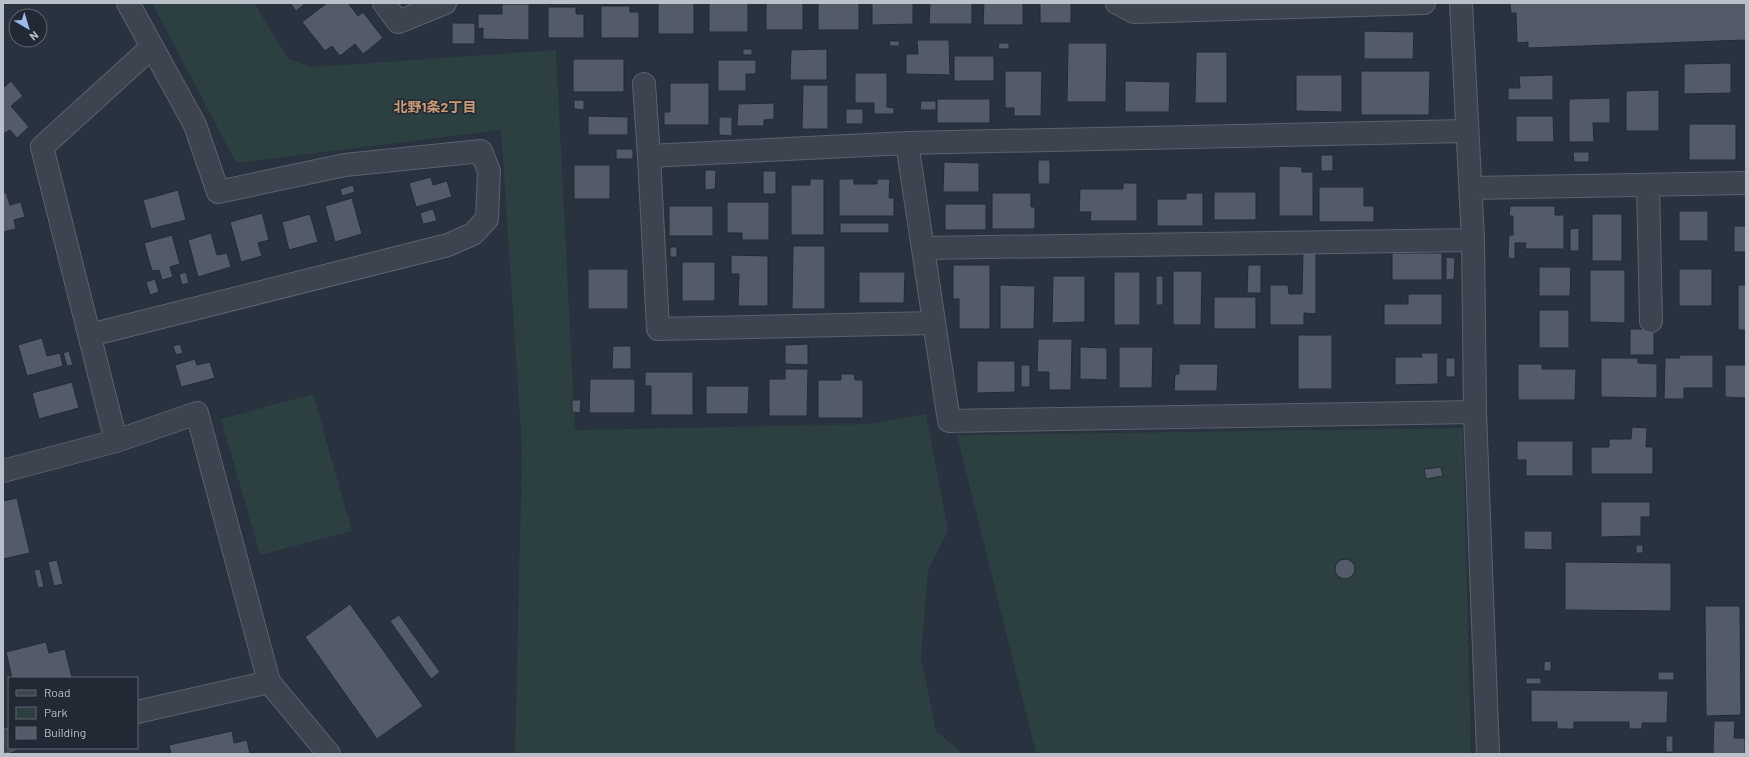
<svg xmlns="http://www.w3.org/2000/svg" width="1749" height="757" font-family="Barlow,'Noto Sans JP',sans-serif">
<rect width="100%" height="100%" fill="#29323f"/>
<path fill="#2c3f41" d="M152,3H254L288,59L312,67L556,50L575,430L868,424L926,414L948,530L928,570L921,657L936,731L963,754H515L522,447L501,130L236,163Z
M313,394L352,531L260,555L221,419Z
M1463,428L1471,754H1036L957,435Z"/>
<path fill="#535b69" stroke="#242b36" d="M290,3H306L296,11Z
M327,3H348L358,16L363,12L383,38L363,54L355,44L340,56L332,46L325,51L302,22Z
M658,3H694V34H658Z
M709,3H748V32H709Z
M766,3H803V30H766Z
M818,3H859V30H818Z
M872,3H913V24L872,25Z
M930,3H972V24H929Z
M984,3H1023V25H983Z
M1040,3H1071V23H1040Z
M1510,3H1746V40L1528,48V42L1517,43L1516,13H1511Z
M502,4H529V40L483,39V28L478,29V14H502Z
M601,6H630V12H639V38H601Z
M548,7H576V14H584V38H548Z
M452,23H475V44H452Z
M1364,31L1414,32L1413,59H1364Z
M917,40H949L950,75L906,74V54H918Z
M889,41H900L899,46H890Z
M999,43H1009V49H998Z
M1068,43H1107L1106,102H1067Z
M743,49H752V55H743Z
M827,49V80H790L791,50Z
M1196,52H1227V103H1195Z
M954,56H994V81H954Z
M573,59H624V92H573Z
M718,60H756V74H746V91H718Z
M1731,63V93L1684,94V64Z
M1005,71H1042L1041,116H1014V108H1005Z
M1361,71H1430L1429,115H1361Z
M855,73H887V107L894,108V114H874V103H855Z
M1296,75H1342V112L1296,111Z
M1553,75V100H1508V88H1520L1519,76Z
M11,81L23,96L11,106L29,127L17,138L10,130L3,134V88Z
M1125,81L1170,82L1169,112H1125Z
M670,83H709V125H664V112H670Z
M803,85H828V129H802Z
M1659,90V131H1626V91Z
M1610,98V123H1593L1594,142H1569V99Z
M937,99H990V123H937Z
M574,100H584V110L574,109Z
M921,101H936V110H920Z
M774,103V119L764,120V126H737L738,104Z
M846,109H863V124H846Z
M588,116L628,117V135H588Z
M1516,116H1553L1554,142H1516Z
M719,117H732V136L719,135Z
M1689,124H1736V160H1689Z
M616,149H633V159H616Z
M1573,152H1589V162H1574Z
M1321,155H1333V171H1321Z
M1038,160H1050V184H1038Z
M944,162L979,163V192H943Z
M574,165H610V199H574Z
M1279,166L1302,167V172H1313V216H1279Z
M705,170H716L715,189L705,190Z
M763,171H776V194H763Z
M431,177L433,185L447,181L452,197L416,207L409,183Z
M810,179H824V235H791V185H810Z
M839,179H854V184H877V179H890L889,198H894V216H839Z
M1123,183H1137V221H1090L1091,212H1079L1080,189H1123Z
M353,185L355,192L342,196L340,189Z
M1319,187H1364V206H1374V222H1319Z
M178,190L186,220L151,229L143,200Z
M6,192L10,205L21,202L25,217L14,220L16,229L3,232V193Z
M1214,192H1256V220H1214Z
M992,193H1031V207H1035V229H992Z
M1186,193H1203V226H1157V199H1186Z
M352,198L362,234L335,242L325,206Z
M727,202H769V240H742V233H727Z
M945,204H986V230H945Z
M669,206H713V236H669Z
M1510,206H1555V215H1564V249H1525L1526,243H1515V259L1508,258L1509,235H1513V216H1509Z
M433,209L437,221L423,224L420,213Z
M1679,211H1708V241H1679Z
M262,213L269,240L258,243L262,256L241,262L230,222Z
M310,214L318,242L289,250L282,222Z
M1592,214H1622V261H1592Z
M840,223H889V233H840Z
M1734,226H1746V252H1734Z
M1579,228V251H1570V229Z
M211,233L217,255L227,253L231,267L198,277L188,240Z
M172,235L180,264L170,267L173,277L162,280L159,270L152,271L144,243Z
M793,246H825V309H792Z
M670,247H677V257H670Z
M1303,252H1316V314L1304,313V325H1270V285H1288L1289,294H1302Z
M1392,253H1442V280H1392Z
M731,255L768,256V306H738L739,274H731Z
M1446,257L1455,258L1454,279L1446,280Z
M682,262H715V301H682Z
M953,265H990V329H959V299H953Z
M1248,265H1261V293H1247Z
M1539,267H1571L1570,296H1539Z
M588,269H628V309H588Z
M1679,269H1712V306H1679Z
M1590,270H1625V323L1590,322Z
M1173,271H1202L1201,325H1173Z
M186,272L189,283L182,285L179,274Z
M859,272H905L904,303H859Z
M1114,272H1140V325H1114Z
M1053,276H1085V322L1052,323Z
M1156,276H1163V305H1156Z
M155,279L159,292L150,295L146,282Z
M1000,285L1035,286L1034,329H1000Z
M1738,285H1746V330H1738Z
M1408,294H1442V325H1384V304H1408Z
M1214,297H1256V329H1214Z
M1539,310H1569V348H1539Z
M1630,329H1654V355H1630Z
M1298,335H1332V389H1298Z
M42,338L47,356L60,353L63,366L27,376L18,345Z
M1038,339H1072L1071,390H1049V372H1037Z
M180,344L183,353L176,355L173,346Z
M808,344V365L785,364V345Z
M613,346H631V369H612Z
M1080,347L1107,348V380L1080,379Z
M1119,347H1153L1152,388H1119Z
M69,351L73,365L67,366L63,353Z
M1421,353H1438V384L1395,385V357H1422Z
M1679,355H1713V388H1684V399H1664L1665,358H1680Z
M1446,358H1455V377H1446Z
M1601,358H1638V363L1657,364V398L1601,397Z
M195,359L197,365L210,362L215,378L181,387L175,365Z
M977,361H1015V392L977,393Z
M1179,364H1218L1217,391H1174L1175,374H1179Z
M1518,364H1542V369H1576L1575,400H1518Z
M1021,365H1030V387H1021Z
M1725,365H1746V398L1725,397Z
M785,369H808L807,416H769V379H785Z
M645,372H693V415H651V386H645Z
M841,374H854L855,380H863V418H818V380H841Z
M590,379H635V413H589Z
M72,382L79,408L39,419L32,393Z
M706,386H749L748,414H706Z
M572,400H581L580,413L572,412Z
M1632,427L1647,428L1646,447H1653V474H1591V447H1609V439H1631Z
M1517,441H1573V476H1526V460H1517Z
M1441,467L1443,476L1426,479L1424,469Z
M17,498L30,553L3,559V501Z
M1601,502H1650V517H1641V536L1601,537Z
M1524,531H1552V550L1524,549Z
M1636,545H1643V553H1636Z
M1335 569a10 10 0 1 1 20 0a10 10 0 1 1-20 0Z
M57,560L63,584L54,586L48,562Z
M1565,562L1671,563V611L1565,610Z
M40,569L44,587L38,588L34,570Z
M350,604L423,706L377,739L305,637Z
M1705,606H1740L1741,715L1706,716Z
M399,615L440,672L431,679L390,621Z
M46,642L49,653L65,649L72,678H12L6,652Z
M1551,661V671H1544V662Z
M1658,672H1674V680H1658Z
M1526,678H1541V684H1526Z
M1531,690L1668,691L1667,723H1642V729H1629V722H1574V729H1557V722H1531Z
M1714,721H1735L1734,738H1745V754H1713Z
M232,731L234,743L247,740L250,754H171L169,745Z
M1666,736H1673V752H1666Z"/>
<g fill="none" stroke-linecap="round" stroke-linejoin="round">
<g stroke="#5b626c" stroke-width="24">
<path id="minor" d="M384,3L398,22L445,3
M1117,3L1134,12L1424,3
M1461,3L1473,240L1475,412L1488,754
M644,84L649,156
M907,143L949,421L1475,412
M1648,185L1651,321
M1471,188L1746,183
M923,248L1473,240
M933,323L658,329L649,156L907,143L1466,131
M90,335L448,245L473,234L487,219L489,171L481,151L345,165L218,192L195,125L128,3
M116,441L42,147L152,47
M3,471L116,441L197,413L269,682L329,754
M137,712L269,682
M3,742L9,740"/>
</g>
<use href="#minor" stroke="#3d444f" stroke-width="22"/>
</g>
<g text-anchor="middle" stroke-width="3" stroke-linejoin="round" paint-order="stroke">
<g font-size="14" font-weight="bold" fill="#cb9a73" stroke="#222934">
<text x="435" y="112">北野1条2丁目</text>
</g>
</g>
<rect width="1749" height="757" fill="none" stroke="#bac0c9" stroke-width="8"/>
<rect x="8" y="677" width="130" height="72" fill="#222934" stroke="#5f6570"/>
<rect x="16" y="690" width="20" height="6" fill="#3d444f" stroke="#5f6570"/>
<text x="44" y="697" font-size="12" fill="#bac0c9">Road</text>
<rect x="16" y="707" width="20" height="12" fill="#2c3f41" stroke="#5f6570"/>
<text x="44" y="717" font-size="12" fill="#bac0c9">Park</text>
<rect x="16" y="727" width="20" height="12" fill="#535b69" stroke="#5f6570"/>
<text x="44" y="737" font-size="12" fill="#bac0c9">Building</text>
<g transform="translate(28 28) rotate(142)"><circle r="19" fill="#222934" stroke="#5f6570"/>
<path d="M0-3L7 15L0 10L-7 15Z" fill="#9bbaee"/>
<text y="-6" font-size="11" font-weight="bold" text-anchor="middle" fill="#bac0c9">N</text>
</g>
</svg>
